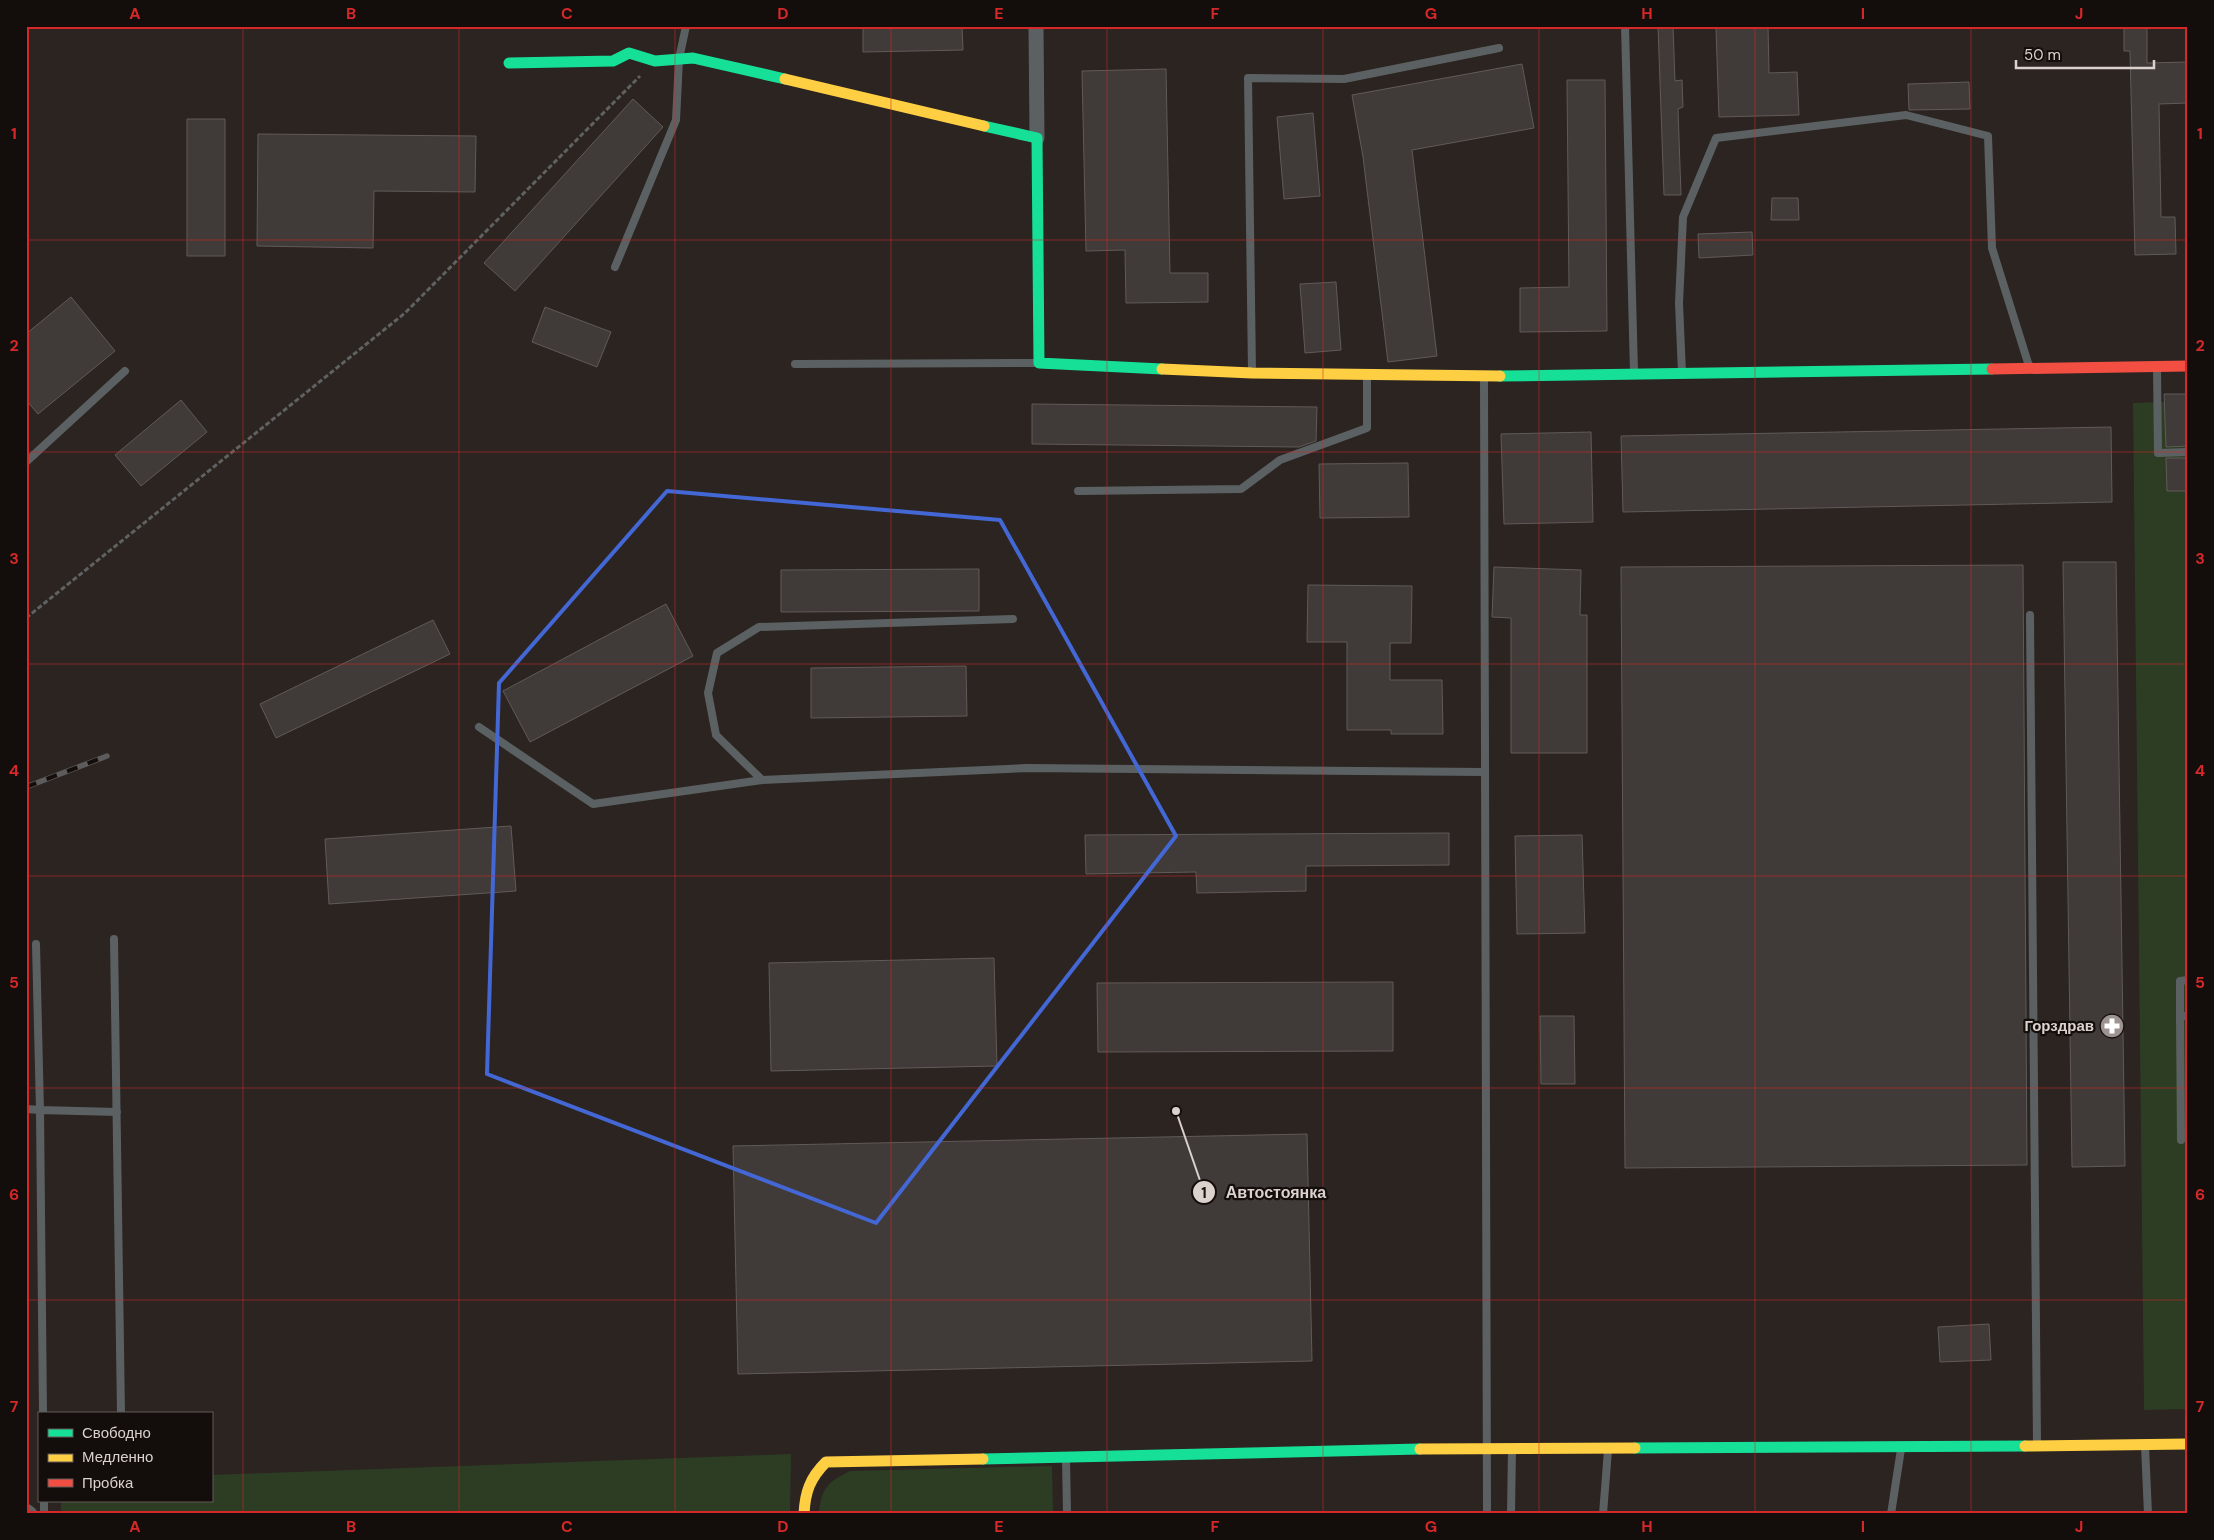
<svg xmlns="http://www.w3.org/2000/svg" width="2214" height="1540" font-family="'DM Sans',sans-serif">
<rect width="100%" height="100%" fill="#2b2421"/>
<path fill="#2d3d23" d="M2188,401V1409L2144,1410L2133,403Z
M791,1454L790,1514H67L61,1510V1501H211V1475Z
M1052,1466L1053,1514H819C821,1488 828,1482 850,1471Z"/>
<path fill="#403a38" stroke="#615a58" d="M863,26H962L963,50L863,52Z
M1658,26H1673L1675,81L1682,80L1683,107L1678,109L1681,195H1664Z
M1768,26L1769,73L1797,72L1799,115L1719,117L1716,28Z
M2124,26H2147V63L2188,62V103L2159,104L2161,217H2175L2176,254L2135,255L2130,51H2124Z
M1522,64L1534,128L1412,150L1437,356L1388,362L1363,157L1352,95Z
M1166,69L1170,273H1208V302L1126,303L1125,250L1086,251L1082,71Z
M1567,80H1605L1607,331L1520,332V288L1569,287Z
M1969,82L1970,109L1909,110L1908,84Z
M633,99L663,127L515,291L484,263Z
M1313,113L1320,196L1284,199L1277,117Z
M187,119H225V256H187Z
M258,134L476,136L475,192L374,191L373,248L257,246Z
M1772,198H1798L1799,220H1771Z
M1752,232L1753,255L1699,258L1698,234Z
M1336,282L1341,350L1305,353L1300,284Z
M71,297L115,351L38,414L26,400V334Z
M545,307L611,332L597,367L532,342Z
M2164,394H2188V446L2166,447Z
M181,400L207,432L141,486L115,455Z
M1032,404L1317,407L1316,441L1299,447L1032,444Z
M2111,427L2112,502L1623,512L1621,436Z
M1591,432L1593,522L1504,524L1501,434Z
M2166,458H2188V491H2167Z
M1408,463L1409,517L1320,518L1319,464Z
M2063,562H2116L2125,1166L2072,1167Z
M2023,565L2027,1165L1625,1168L1621,567Z
M1494,567L1581,570L1580,615H1587V753H1511V618L1492,617Z
M979,569V611L781,612V570Z
M1308,585L1412,586L1411,643H1390V680H1442L1443,734H1391V730H1347V642H1307Z
M666,604L693,656L530,742L503,691Z
M433,620L450,654L276,738L260,704Z
M966,666L967,716L811,718V668Z
M511,826L516,891L329,904L325,839Z
M1449,833V865L1306,866V891L1197,893L1196,872L1086,874L1085,835Z
M1582,835L1585,933L1517,934L1515,836Z
M994,958L997,1066L771,1071L769,963Z
M1393,982V1051L1098,1052L1097,983Z
M1540,1016H1574L1575,1084H1541Z
M1307,1134L1312,1361L738,1374L733,1146Z
M1989,1324L1991,1360L1940,1362L1938,1327Z"/>
<g fill="none" stroke-linecap="round" stroke-linejoin="round">
<path stroke="#606161" stroke-width="3" stroke-dasharray="5 2.5" stroke-linecap="butt" d="M26,618L405,313L640,76"/>
<path stroke="#5b6162" stroke-width="8" d="M1625,26L1634,372
M615,267L676,120L679,59L686,26
M795,364L1038,363
M2157,368L2158,453L2188,452
M1252,372L1248,78L1344,79L1499,48
M1682,373L1679,303L1683,217L1716,138L1906,115L1988,136L1992,248L2029,366
M1484,378L1487,1514
M26,462L125,371
M1078,491L1241,489L1280,460L1367,428V377
M2030,615L2037,1445
M479,727L593,804L762,780L1027,768L1484,772
M762,780L716,735L708,693L717,653L759,627L1013,619
M114,939L121,1414
M36,944L40,1110L117,1112
M2188,980L2180,981V1016H2188
M2180,1016L2181,1140
M26,1109L40,1110L43,1414
M2145,1446L2148,1514
M1066,1458L1067,1514
M44,1501V1514
M1511,1514L1512,1448
M1603,1514L1608,1450
M1891,1514L1901,1449"/>
<path stroke="#5b6162" stroke-width="15" d="M1036,26L1037,138
M26,1511L30,1514"/>
<path stroke="#16e098" stroke-width="11" d="M509,63L613,61L629,53L655,61L693,58L785,79
M984,126L1037,138L1039,363L1162,369
M1500,376L1992,369
M1635,1448L2025,1446
M983,1459L1420,1449"/>
<path stroke="#ffcf43" stroke-width="11" d="M785,79L984,126
M1162,369L1252,373L1500,376
M2025,1446L2188,1444
M1420,1449L1635,1448
M804,1514C805,1492 810,1478 826,1462L983,1459"/>
<path stroke="#f24e42" stroke-width="11" d="M1992,369L2188,366"/>
<g stroke="#5d5b5b" stroke-width="5.5">
<path id="rail" d="M26,787L107,756"/>
</g>
<use href="#rail" stroke="#130d0b" stroke-width="4" stroke-dasharray="11" stroke-linecap="butt"/>
</g>
<path fill="none" stroke="#4368d6" stroke-width="4" stroke-linejoin="round" d="M667,491L1000,520L1176,836L876,1223L487,1074L499,683Z"/>
<path fill="none" stroke="#d62828" stroke-width="1" stroke-opacity="0.55" d="M243,26V1514M459,26V1514M675,26V1514M891,26V1514M1107,26V1514M1323,26V1514M1539,26V1514M1755,26V1514M1971,26V1514M26,240H2188M26,452H2188M26,664H2188M26,876H2188M26,1088H2188M26,1300H2188"/>
<defs>
<g id="pharmacy-disc" transform="scale(1.25)"><circle r="9.5" fill="#9d9491" stroke="#130d0b"/><path d="M-2-6h4v4h4v4h-4v4h-4v-4h-4v-4h4Z" fill="#fff"/></g>
</defs>
<g fill-rule="evenodd">
<use href="#pharmacy-disc" x="2112" y="1026"/>
</g>
<g text-anchor="middle" stroke-width="4.5" stroke-linejoin="round" paint-order="stroke">
<g font-size="15" font-weight="bold" fill="#dbd1cd" stroke="#130d0b" text-anchor="end">
<text x="2094" y="1031">Горздрав</text>
</g>
</g>
<path fill="none" stroke="#dbd1cd" stroke-width="2" d="M1176 1111L1204 1192"/>
<g fill="#dbd1cd" stroke="#130d0b" stroke-width="2">
<circle cx="1176" cy="1111" r="5"/>
<circle cx="1204" cy="1192" r="12"/>
</g>
<g font-size="15" text-anchor="middle" font-weight="bold" fill="#111">
<text x="1204" y="1198">1</text>
</g>
<g font-size="16" text-anchor="middle" font-weight="bold" fill="#dbd1cd" stroke="#130d0b" stroke-width="4.5" stroke-linejoin="round" paint-order="stroke">
<text x="1276" y="1198">Автостоянка</text>
</g>
<rect width="2214" height="1540" fill="none" stroke="#130d0b" stroke-width="55"/>
<rect x="38" y="1412" width="175" height="90" fill="#130d0b" stroke="#635b59"/>
<rect x="48" y="1429" width="25" height="8" fill="#16e098" stroke="#635b59"/>
<text x="82" y="1438" font-size="15" fill="#dbd1cd">Свободно</text>
<rect x="48" y="1454" width="25" height="8" fill="#ffcf43" stroke="#635b59"/>
<text x="82" y="1462" font-size="15" fill="#dbd1cd">Медленно</text>
<rect x="48" y="1479" width="25" height="8" fill="#f24e42" stroke="#635b59"/>
<text x="82" y="1488" font-size="15" fill="#dbd1cd">Пробка</text>
<path d="M2016 60v8h138v-8" fill="none" stroke="#dbd1cd" stroke-width="2.5"/>
<text x="2024" y="60" font-size="15" fill="#dbd1cd" stroke="#130d0b" stroke-width="4" paint-order="stroke">50 m</text>
<rect x="28" y="28" width="2158" height="1484" fill="none" stroke="#d62828" stroke-width="2"/>
<g font-size="16" text-anchor="middle" font-weight="bold" fill="#d62828">
<text x="135" y="19">A</text>
<text x="351" y="19">B</text>
<text x="567" y="19">C</text>
<text x="783" y="19">D</text>
<text x="999" y="19">E</text>
<text x="1215" y="19">F</text>
<text x="1431" y="19">G</text>
<text x="1647" y="19">H</text>
<text x="1863" y="19">I</text>
<text x="2079" y="19">J</text>
<text x="14" y="139">1</text>
<text x="2200" y="139">1</text>
<text x="14" y="351">2</text>
<text x="2200" y="351">2</text>
<text x="14" y="564">3</text>
<text x="2200" y="564">3</text>
<text x="14" y="776">4</text>
<text x="2200" y="776">4</text>
<text x="14" y="988">5</text>
<text x="2200" y="988">5</text>
<text x="14" y="1200">6</text>
<text x="2200" y="1200">6</text>
<text x="14" y="1412">7</text>
<text x="2200" y="1412">7</text>
<text x="135" y="1532">A</text>
<text x="351" y="1532">B</text>
<text x="567" y="1532">C</text>
<text x="783" y="1532">D</text>
<text x="999" y="1532">E</text>
<text x="1215" y="1532">F</text>
<text x="1431" y="1532">G</text>
<text x="1647" y="1532">H</text>
<text x="1863" y="1532">I</text>
<text x="2079" y="1532">J</text>
</g>
</svg>
